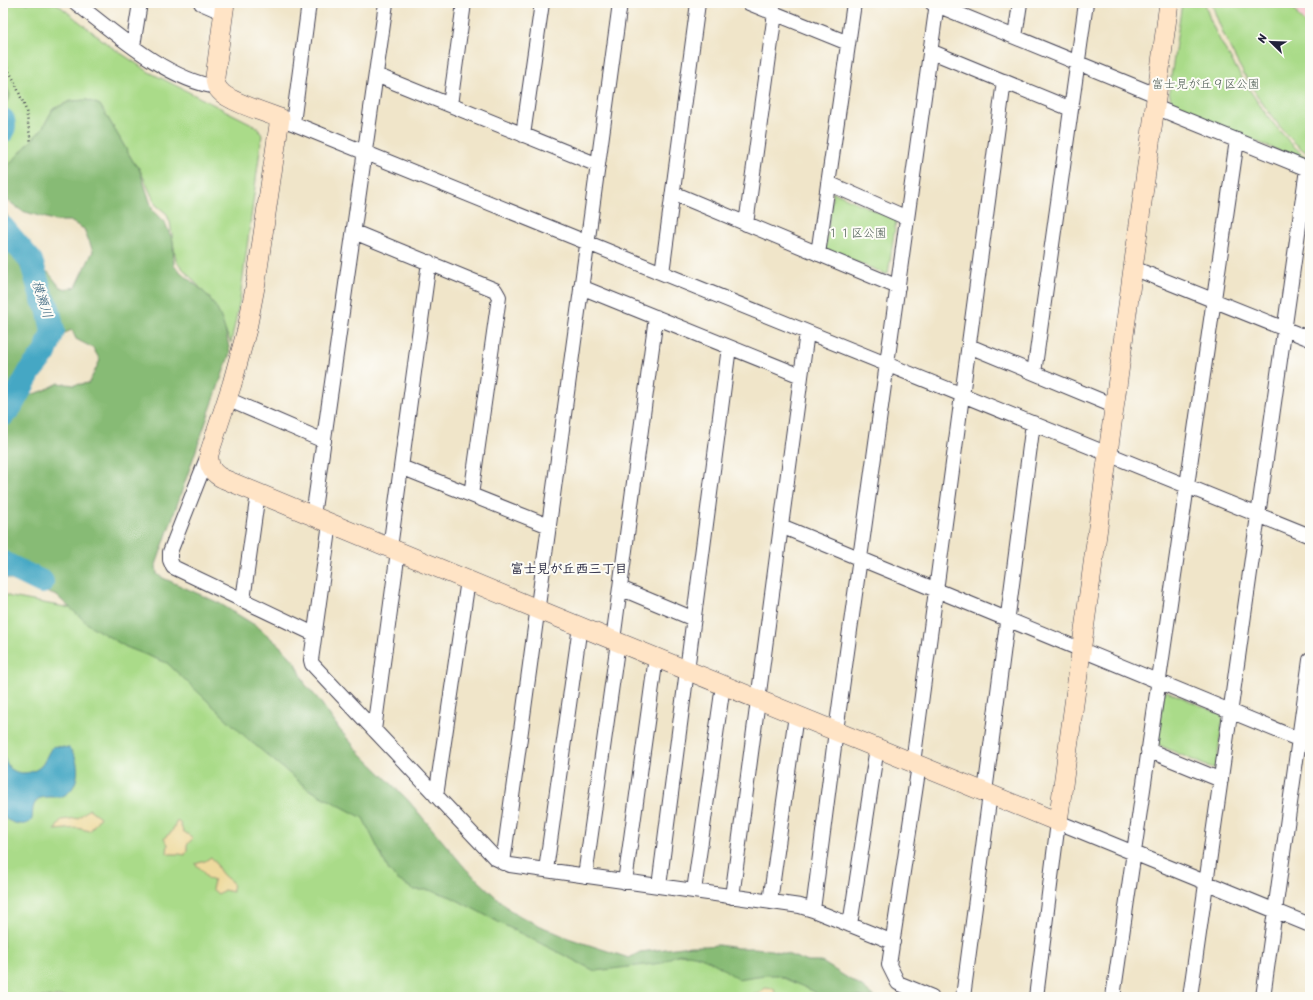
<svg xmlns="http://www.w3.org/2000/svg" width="1313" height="1000" font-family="Sriracha,'Klee One',sans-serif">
<rect width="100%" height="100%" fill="#fdfcf7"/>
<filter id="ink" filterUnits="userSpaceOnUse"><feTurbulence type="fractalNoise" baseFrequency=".025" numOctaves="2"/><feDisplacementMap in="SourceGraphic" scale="8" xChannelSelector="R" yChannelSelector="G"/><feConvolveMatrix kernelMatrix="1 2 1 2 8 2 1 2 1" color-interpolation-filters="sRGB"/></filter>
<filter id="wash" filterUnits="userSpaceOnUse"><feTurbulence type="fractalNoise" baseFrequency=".012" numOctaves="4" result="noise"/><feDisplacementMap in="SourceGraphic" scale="16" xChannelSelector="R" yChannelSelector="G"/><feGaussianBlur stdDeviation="0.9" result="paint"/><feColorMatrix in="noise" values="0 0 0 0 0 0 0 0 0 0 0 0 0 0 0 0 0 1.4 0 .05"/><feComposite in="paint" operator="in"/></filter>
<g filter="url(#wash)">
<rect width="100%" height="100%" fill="#f0e5c9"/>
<path fill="#f7cfd4" d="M1293,3H1310V28L1299,16Z"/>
<path fill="#aadb89" stroke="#667e62" d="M3,3H56L110,46L149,72L256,126L262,135L240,299L231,343L211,300L176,261L170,222L166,213L156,205L139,168L134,163L108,118L100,105L87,100L71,101L53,109L42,129L9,166L4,181L3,178V142L4,134L3,128V104L6,103L4,78L3,77Z
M1182,3H1205C1210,24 1221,43 1232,61C1253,97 1276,133 1309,160L1308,163L1176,108L1172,105L1169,91Z
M1212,3H1292L1298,16L1310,29V155C1272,131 1224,46 1212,3Z
M833,192L894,219L896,221L888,274H886L826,250L825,247Z
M3,594L11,597L76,609L185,671L394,832L477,903L577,949L629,962L699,952L861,997H3Z
M1167,691L1220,714L1223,718L1216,767L1213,769L1159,745L1157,740L1164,693Z"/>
<path fill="#87bb75" stroke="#546e58" d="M3,77L10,95L9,100L3,104Z
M87,100L100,105L108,118L134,163L139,168L153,211L165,223L173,241L174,266C184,276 197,285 207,295C222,312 226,331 230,353L156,565L157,574L163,578L219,603L258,627L281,647L296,663L305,684L319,700L340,730L361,754L407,799L466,869L512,912L534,923L568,938L629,958L640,952L691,946H706L718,945L738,948H755L771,950L787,954L808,962H822L862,987L874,997H820L815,992L777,975H764L738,979C723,969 704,954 685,954C677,953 668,959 662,963L595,971L504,925L451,897L429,890H414L398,880L389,871L363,818L308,789L249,740L167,663L126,647L89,625L57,596L3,577V207C6,214 10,221 14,228C19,235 25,241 27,250L12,248L18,263L37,295V311L44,331L35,352L16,378L27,396L43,391L59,383L74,385L89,383L100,360L93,348L76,339L72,330L58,336H53L48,325C59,299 51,301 35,284C30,278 26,272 21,266L48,272L60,287L67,289L76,287L93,251L84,229L70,221H57L22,211L3,197V178L4,180L8,166L42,129L53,109L71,101Z"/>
<path fill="#eeda9e" stroke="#887e6c" d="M89,809L100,817L90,831L77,828L55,830L61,820L78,818Z
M177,821L180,823L183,831L193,838L187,845V851L185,855L179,854H169L167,853L168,844L164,839L166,836L171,833Z
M211,857C217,863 216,865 220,871C223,876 228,879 232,882L233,892L224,890L218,894L212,889L214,881L207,878L202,870L195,864L205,861Z
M765,988L774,989L776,997H746L748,995L758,994Z"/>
<path fill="#44a7c4" stroke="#336480" d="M55,746L69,748C81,759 81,786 65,795C58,799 47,795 38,799C30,807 34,817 31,821C24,828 9,822 3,817V756C5,759 7,764 9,767C17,776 33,774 41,766C47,760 47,750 55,746Z"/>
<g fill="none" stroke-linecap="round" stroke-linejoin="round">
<path stroke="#44a7c4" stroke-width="24" d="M3,120L4,126L3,131
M3,228L31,261L43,300L48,308L53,331L45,353L31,370L11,406L3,415
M3,563L42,582"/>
</g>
</g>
<g filter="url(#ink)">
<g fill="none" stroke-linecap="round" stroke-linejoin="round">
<g stroke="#413f50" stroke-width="16">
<path id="street" d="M76,3C115,33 167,80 217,87
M201,3L224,13
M749,3L848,43
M932,3L1156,95
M1015,37L1020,3
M133,46L140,3
M930,51L1071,109
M376,75L598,165
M450,105L464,3
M1155,107L1310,170
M280,118L1310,536
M293,123L309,3
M523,135L542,3
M828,183L907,218
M673,193L898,287
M746,224L775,13
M354,232L495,290L499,297L471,495
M818,254L854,3
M1133,268L1310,339
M662,273L698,3
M581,287L801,376
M969,346L1114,406
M1034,373L1086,3
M227,399L324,441
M209,453L170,552V560L173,567L314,634
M401,467L549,526
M313,516L386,3
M330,523L311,660L312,664L495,858L510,865L800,906L813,910L893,942
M781,526L1310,744
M390,548L429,262
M620,588L694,619
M243,600L258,493
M613,640L656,317
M374,730L398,551
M1148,750L1221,780
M913,763L1004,81
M919,765L889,965L898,983L932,997
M985,792L1033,423
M436,796L468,580
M503,863L620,3
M546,870L580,626
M585,876L618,642
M625,882L656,657
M659,886L729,347
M694,891L723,685
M732,897L781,526L807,332
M770,902L796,715
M813,910L836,731L937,3
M850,925L877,747
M963,997L990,794
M1036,997L1058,822L1310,925
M1113,997L1237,140
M1190,997L1307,169
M1263,997L1310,660"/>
</g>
<g stroke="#413f50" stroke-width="20">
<path id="secondary" d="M225,3L215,77C215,82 216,87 220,91C228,101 266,113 280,118L256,282L247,329L232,384L209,454C208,467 213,474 224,479L537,609L1058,822L1169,3"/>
</g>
<path stroke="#413f50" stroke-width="2.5" stroke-dasharray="1 3" stroke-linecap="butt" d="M3,61L14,80L26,110L31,143"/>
<use href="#street" stroke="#fff" stroke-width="14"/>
<use href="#secondary" stroke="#ffe4c6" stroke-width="19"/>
</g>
</g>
<g text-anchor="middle" stroke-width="4" stroke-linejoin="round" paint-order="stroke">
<g font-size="12" fill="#4b5a52" stroke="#fdfcf7">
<text x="1206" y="88">富士見が丘９区公園</text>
<text x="857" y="237">１１区公園</text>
</g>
<g font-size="13" font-style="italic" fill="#315e79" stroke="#fdfcf7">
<text transform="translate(43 299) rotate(72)" y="5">横瀬川</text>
</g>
<g font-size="13" font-weight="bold" fill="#22223b" stroke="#fdfcf7">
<text x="569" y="573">富士見が丘西三丁目</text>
</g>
</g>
<rect width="1313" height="1000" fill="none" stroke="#fdfcf7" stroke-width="16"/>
<g transform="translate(1271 42) rotate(293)" stroke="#fdfcf7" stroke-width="3" paint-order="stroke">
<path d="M0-3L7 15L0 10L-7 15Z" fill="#22223b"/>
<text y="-6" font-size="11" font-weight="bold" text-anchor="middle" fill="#22223b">N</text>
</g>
</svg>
